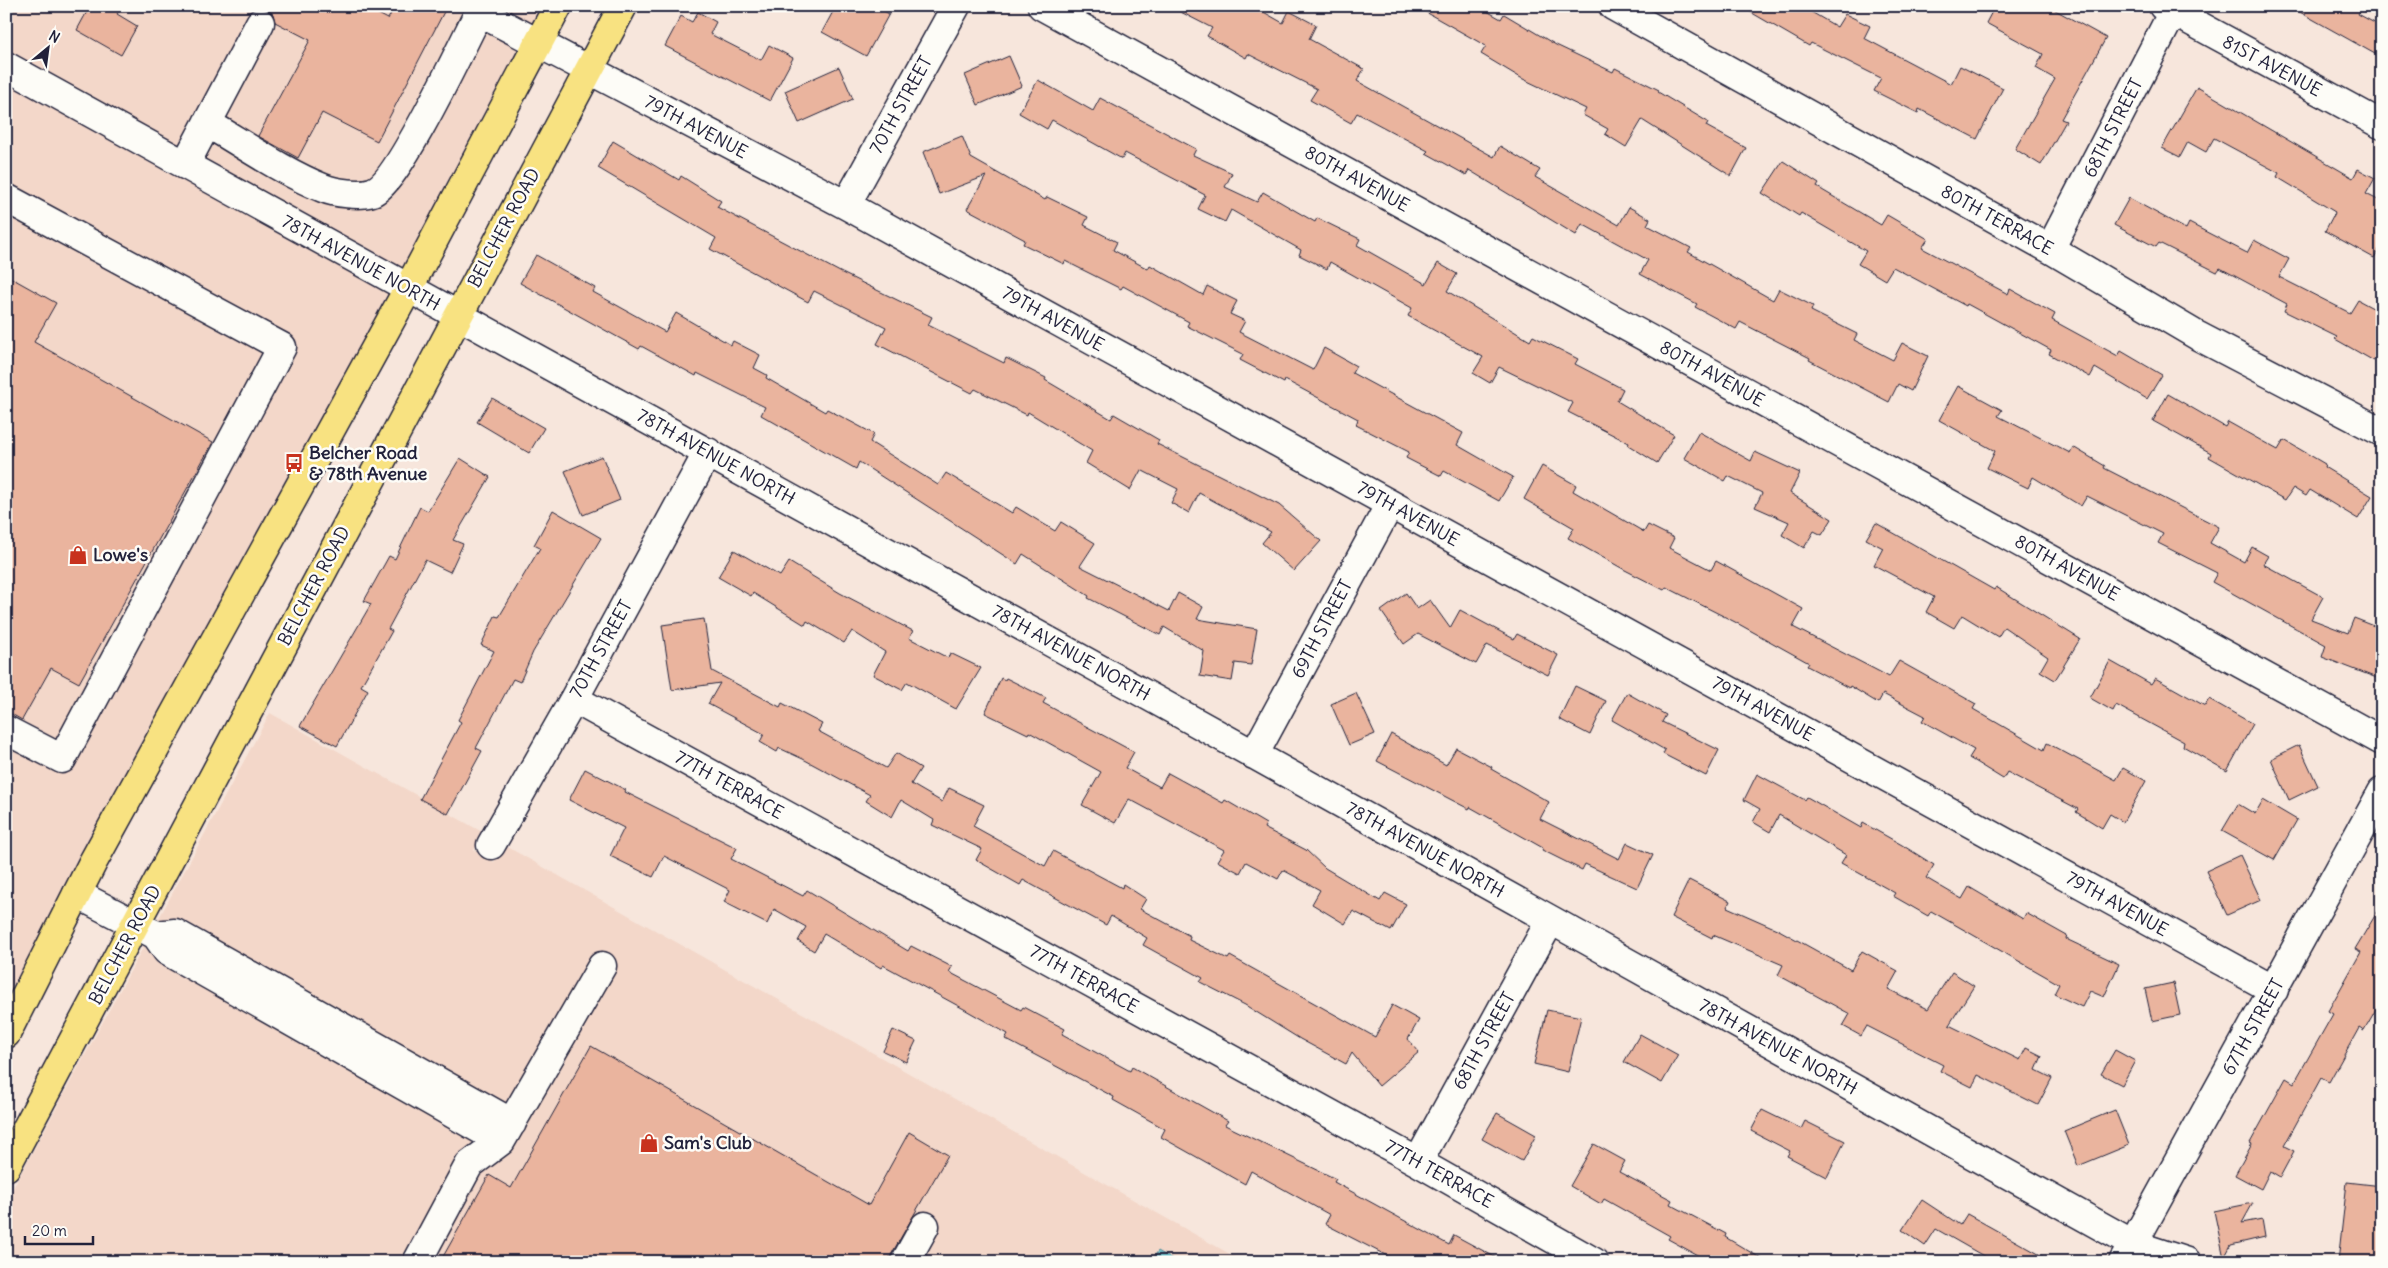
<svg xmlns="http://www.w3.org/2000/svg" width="2388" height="1268" font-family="Delius,sans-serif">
<rect width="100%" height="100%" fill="#f7e6dc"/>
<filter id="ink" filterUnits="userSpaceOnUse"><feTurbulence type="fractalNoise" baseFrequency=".02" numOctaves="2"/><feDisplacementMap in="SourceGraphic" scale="10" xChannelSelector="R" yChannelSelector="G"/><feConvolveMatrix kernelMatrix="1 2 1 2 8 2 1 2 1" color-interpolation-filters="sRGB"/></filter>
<g filter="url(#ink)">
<path fill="#f3d7c9" d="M6,6H545L404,272L6,51Z
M6,81L392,295L6,1008Z
M270,713L484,833L474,850L494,862L504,845L1244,1262H1177L1158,1251L1151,1262H6V1201Z"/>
<path fill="#77c8cf" stroke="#558694" d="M1158,1251L1177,1262H1151Z"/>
<path fill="#eab49e" stroke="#22223b" d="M90,6H122L117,14L137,26L121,55L77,30Z
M246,6H363L388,19L395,6H447L377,141L322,113L298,158L258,136L310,40L275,22L273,14L267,9L259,7L252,10Z
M836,6H876L889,14L866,56L822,32Z
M1169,6H1253L1283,23L1289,11L1316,25L1309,39L1364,69L1357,81L1494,157L1500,146L1540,170L1535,177L1619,225L1629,207L1650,219L1647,225L1691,248L1688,252L1773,300L1779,289L1813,306L1811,311L1857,334L1854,340L1893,360L1902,343L1928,356L1911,391L1898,384L1889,402L1809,360L1810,358L1740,322L1736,329L1695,307L1697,304L1640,274L1648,260L1582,224L1576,235L1469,170L1466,175L1426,153L1428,151L1357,113L1351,123L1310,100L1317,89L1248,54L1246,58L1207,36L1212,28Z
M1415,6H1478L1501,19L1504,14L1556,45L1613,72L1615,68L1659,90L1658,92L1708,122L1706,126L1746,148L1731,176L1642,120L1626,147L1605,134L1608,129L1583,115L1586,109L1521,78L1481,54L1486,46Z
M1740,6H1801L1837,27L1845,14L1870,26L1864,38L1951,84L1960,66L2003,88L1977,139L1919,109L1918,113L1874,91L1881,78L1811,43L1809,46Z
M1995,6H2048L2106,38L2061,119L2066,121L2041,165L2015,149L2055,79L2036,68L2043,54L1986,23Z
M2289,6H2363L2358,14L2382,27V42L2375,54Z
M698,12L716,22L710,34L761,60L769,45L793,58L770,101L665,46L681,16L692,22Z
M1009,56L1022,86L978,105L965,75Z
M839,67L853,99L799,123L785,91Z
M1038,80L1093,111L1100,98L1196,149L1193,155L1232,173L1225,187L1257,202L1263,192L1315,222L1317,218L1360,239L1357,245L1426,284L1438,263L1457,274L1447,291L1530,341L1533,336L1578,359L1575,364L1623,389L1617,401L1674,435L1657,463L1628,445L1629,443L1568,412L1573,403L1499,367L1490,383L1473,373L1483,357L1408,316L1412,308L1330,262L1327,269L1299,255L1301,250L1231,210L1225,222L1198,209L1205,195L1125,153L1122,159L1052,120L1047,129L1019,113Z
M2197,87L2353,178L2358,169L2375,178L2366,194L2382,202V244L2374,258L2325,231L2335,212L2277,177L2279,173L2214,138L2206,152L2188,142L2180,157L2162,148Z
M962,136L971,158L1045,200L1047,197L1088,217L1084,225L1117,242L1113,250L1148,269L1150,265L1203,295L1207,286L1237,301L1230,314L1245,321L1239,332L1313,370L1324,348L1356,366L1352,373L1463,433L1457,445L1513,477L1499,501L1444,471L1441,476L1406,458L1409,452L1356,425L1358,419L1285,380L1284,383L1240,360L1243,354L1187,326L1189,322L1123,286L1121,289L1065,261L1064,264L1023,244L1025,240L967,209L986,176L939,194L923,152Z
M613,141L679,180L681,176L721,201L717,207L840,272L932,317L928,325L1004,363L1006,358L1046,378L1045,380L1111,419L1114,414L1159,440L1157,444L1279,505L1321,541L1294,571L1262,543L1271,532L1199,493L1189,513L1171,503L1178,489L1141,470L1130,490L1086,463L1092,451L1028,412L1027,415L975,389L972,393L877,344L886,327L814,291L808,302L710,249L716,238L598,168Z
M1783,161L1819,184L1817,187L1881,225L1887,215L1928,239L1922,248L2008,294L2010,289L2055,314L2052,320L2118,356L2121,351L2162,375L2147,399L2095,368L2090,377L2049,354L2051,350L1967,304L1966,306L1893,267L1885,280L1858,264L1866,251L1801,213L1799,216L1762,193Z
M2129,198L2186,229L2189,223L2247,253L2254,240L2289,259L2279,277L2350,313L2358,300L2382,313V347L2374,361L2335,339L2337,337L2284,311L2287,304L2220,268L2217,272L2159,243L2156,247L2114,225Z
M536,255L595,288L593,292L665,332L676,313L731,345L733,341L760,355L754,368L767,375L766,378L825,412L827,409L874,434L870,442L938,485L946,473L1012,513L1016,507L1055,531L1061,522L1095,543L1080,566L1169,611L1178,593L1203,607L1197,619L1257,629L1251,665L1235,663L1232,681L1200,676L1204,651L1164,627L1160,635L1088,598L1089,596L1023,554L1017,564L859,462L856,469L761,415L765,407L697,373L696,376L641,346L639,349L520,283Z
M6,275L56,303L34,342L213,442L79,683L51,668L22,720L6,711Z
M1958,386L2002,410L1998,416L2070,453L2073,447L2105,466L2104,468L2219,527L2210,543L2244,562L2252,547L2268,556L2263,564L2323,597L2311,619L2348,633L2354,618L2382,629V680L2322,657L2326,645L2212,582L2217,573L2158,543L2163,534L2087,496L2081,506L2033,477L2028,488L1987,468L1995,451L1939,420Z
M2168,394L2225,427L2228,422L2278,450L2284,440L2325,464L2324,467L2372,496L2358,519L2310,490L2306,496L2293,488L2285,500L2209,457L2211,453L2153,421Z
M492,398L544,428L529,453L477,422Z
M1699,432L1751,461L1755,452L1800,473L1790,493L1832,519L1822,535L1814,531L1804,548L1782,535L1789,522L1755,507L1762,493L1728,476L1725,481L1684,458Z
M602,456L620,500L583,515L565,471Z
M460,458L490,477L453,540L463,544L450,572L425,560L388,629L392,631L361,686L368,690L337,746L300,726L371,604L364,601L389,556L395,559L420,507L428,511Z
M1542,466L1576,485L1573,491L1644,532L1648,525L1674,538L1669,548L1711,570L1716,561L1803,609L1793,627L1880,672L1889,677L1899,661L1976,704L1973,709L2044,750L2047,743L2116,780L2123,768L2146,781L2123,822L2110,814L2102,828L2076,812L2078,809L2007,772L2003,779L1969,758L1974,750L1922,721L1925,716L1883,694L1878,703L1850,686L1849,688L1807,666L1809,663L1735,622L1666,587L1664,590L1625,570L1568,538L1574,528L1524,499Z
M553,510L601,538L533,652L520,682L513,679L476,748L482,751L448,814L420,799L461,722L458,720L494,651L481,645L495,616L499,617L540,548L534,545Z
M1876,523L1994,590L1996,587L2080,639L2055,680L2040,671L2048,657L2004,627L1998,637L1962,615L1954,628L1926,612L1934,597L1874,565L1883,548L1866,539Z
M734,550L780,576L789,562L840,593L913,631L909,638L948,658L950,653L981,668L956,709L907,682L902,690L873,675L885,652L852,631L844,643L807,621L805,625L753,593L751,596L718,577Z
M1406,593L1417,609L1430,600L1450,628L1460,610L1514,639L1517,634L1558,655L1548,675L1487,645L1476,664L1418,634L1404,644L1381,611Z
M704,619L712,671L780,707L782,703L822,724L818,731L886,768L896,753L921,768L911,784L942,802L949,788L984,805L973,826L1045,866L1053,851L1122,888L1123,884L1146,899L1140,909L1190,936L1189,940L1228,959L1230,956L1375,1037L1392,1005L1419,1020L1408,1039L1419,1052L1379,1086L1352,1053L1346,1064L1300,1039L1245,1005L1200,982L1203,978L1143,945L1147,938L1111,916L1106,925L1023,880L1020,885L976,860L982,849L932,825L934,820L901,800L892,817L866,801L870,795L803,759L779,748L777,752L760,742L764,734L708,704L720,683L672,690L662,625Z
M2110,661L2151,684L2155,678L2205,706L2209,699L2253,724L2227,771L2183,746L2184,742L2116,705L2113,711L2090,698Z
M1001,678L1005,680L1006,678L1046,698L1043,703L1134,752L1125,768L1160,787L1168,773L1223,803L1225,800L1266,824L1264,828L1306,850L1325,868L1380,901L1385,893L1406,904L1391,931L1353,911L1345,924L1312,904L1320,890L1283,870L1278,879L1246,862L1240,873L1217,861L1224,850L1129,799L1115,823L1082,805L1101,772L1029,732L1028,734L985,713Z
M1575,686L1606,701L1590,735L1559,719Z
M1356,693L1375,734L1349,745L1331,704Z
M1627,693L1666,715L1662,722L1719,750L1706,776L1663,754L1665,750L1612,720Z
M1391,734L1446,765L1456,748L1492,767L1491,769L1549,802L1540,819L1619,859L1627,843L1653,855L1637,888L1585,864L1582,870L1542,850L1543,848L1470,807L1469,809L1377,761Z
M2299,745L2318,786L2289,800L2271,759Z
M585,769L626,790L625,792L737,848L731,859L803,896L807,890L908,951L911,946L952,967L949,972L1021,1010L1023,1007L1065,1029L1062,1034L1130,1071L1132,1067L1228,1121L1225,1125L1336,1179L1334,1182L1449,1245L1454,1235L1504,1262H1399L1325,1224L1330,1215L1251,1171L1245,1184L1161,1137L1165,1129L1113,1100L1114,1097L1005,1039L1008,1034L964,1009L883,965L881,968L824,934L814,951L798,941L806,927L774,909L767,924L724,902L730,890L664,856L653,877L610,856L624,828L569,800Z
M1757,774L1805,800L1807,797L1861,828L1863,823L1902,845L1934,865L1926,878L1962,899L1969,887L2023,919L2026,913L2067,936L2066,939L2119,964L2104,997L2090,991L2082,1007L2054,994L2059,984L1931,911L1928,916L1893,896L1895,893L1841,863L1846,855L1779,815L1770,832L1753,822L1760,809L1744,800Z
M2263,800L2297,820L2274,860L2222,831L2238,804L2255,814Z
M2240,855L2261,900L2227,915L2206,871Z
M1689,880L1730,901L1727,907L1779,930L1851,970L1862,951L1898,971L1888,989L1928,1009L1952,972L1974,986L1949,1025L2020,1060L2026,1048L2042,1056L2036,1070L2052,1078L2038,1105L1978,1075L1972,1087L1940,1071L1943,1065L1867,1026L1861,1036L1843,1026L1850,1014L1778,975L1783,965L1713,935L1712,938L1671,917Z
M2382,904V1000L2364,1031L2359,1028L2329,1082L2321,1078L2284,1146L2294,1151L2280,1177L2270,1171L2261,1189L2235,1175L2252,1144L2250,1143L2286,1078L2294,1083L2333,1014L2328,1011L2361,952L2355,949Z
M2173,983L2180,1015L2152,1021L2145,989Z
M1547,1010L1581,1017L1568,1072L1534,1064Z
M893,1030L916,1041L906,1062L883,1051Z
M1640,1034L1678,1055L1662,1083L1624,1062Z
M591,1046L869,1205L909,1132L948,1155L887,1262H440L489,1175L511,1188Z
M2115,1050L2135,1061L2122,1085L2101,1074Z
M1762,1110L1801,1129L1805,1121L1845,1141L1827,1177L1787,1156L1790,1151L1751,1131Z
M2115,1110L2129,1145L2078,1166L2064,1131Z
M1497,1113L1536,1135L1522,1161L1482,1139Z
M1594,1144L1625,1161L1619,1172L1672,1200L1670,1204L1726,1234L1725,1237L1767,1262H1710L1668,1239L1670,1236L1604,1199L1601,1204L1570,1186Z
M2347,1182L2382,1186V1262H2338Z
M1922,1200L1960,1225L1967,1214L2053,1262H1994L1936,1229L1925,1246L1902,1230Z
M2253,1203L2242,1223L2262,1219L2265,1237L2231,1245L2224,1258L2214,1211Z"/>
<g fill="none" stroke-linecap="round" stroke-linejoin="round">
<g stroke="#22223b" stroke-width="31">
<path id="minor" d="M1042,6L2382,741
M1613,6L2050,249L2198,336L2382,432
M2163,6L2382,125
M479,12L846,205L2274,990
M6,66L1172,709L2133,1244L2157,1262
M207,123C243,144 285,173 323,188C335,193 360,196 372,192C398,184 466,37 482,6
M185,165L260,23
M6,198L282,347L62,759L6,730
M846,205L956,6
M2050,249L2176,6
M574,699L1418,1162L1594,1262
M1254,755L1390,504
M491,845L574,699L708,452
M77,894L156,935L167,951L501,1141
M156,935L175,933L512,1123
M1418,1162L1550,921
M2141,1247L2187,1262
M417,1262L469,1165L501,1141L602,966
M905,1262L925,1226
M2123,1262L2382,792"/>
</g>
<g stroke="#22223b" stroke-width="31">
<path id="major" d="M6,1034L93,862L408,289L558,6
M6,1167L623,6"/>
</g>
<use href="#minor" stroke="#fdfcf7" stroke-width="28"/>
<use href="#major" stroke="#f8e281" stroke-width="28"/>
</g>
</g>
<defs>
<g id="bus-bare" transform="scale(1.5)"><path d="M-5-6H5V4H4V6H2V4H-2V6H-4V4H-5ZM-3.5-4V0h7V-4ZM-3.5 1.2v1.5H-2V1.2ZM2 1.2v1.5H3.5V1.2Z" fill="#c8321e" stroke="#fdfcf7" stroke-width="2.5" paint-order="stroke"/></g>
<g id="shop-bare" transform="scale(1.5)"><path d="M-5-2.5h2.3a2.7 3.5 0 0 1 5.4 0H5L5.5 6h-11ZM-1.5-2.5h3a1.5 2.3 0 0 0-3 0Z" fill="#c8321e" stroke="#fdfcf7" stroke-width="2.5" paint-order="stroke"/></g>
</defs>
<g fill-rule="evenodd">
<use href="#bus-bare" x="294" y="463"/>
<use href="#shop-bare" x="78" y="555"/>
<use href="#shop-bare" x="649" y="1143"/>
</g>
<g text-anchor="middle" stroke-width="5" stroke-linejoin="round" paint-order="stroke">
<g font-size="18" fill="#22223b" stroke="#fdfcf7">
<text transform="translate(2272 66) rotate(28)" y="6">81ST AVENUE</text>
<text transform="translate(901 105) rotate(-61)" y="6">70TH STREET</text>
<text transform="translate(696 127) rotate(28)" y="6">79TH AVENUE</text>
<text transform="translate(2113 128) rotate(-63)" y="6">68TH STREET</text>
<text transform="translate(1357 179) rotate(29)" y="6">80TH AVENUE</text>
<text transform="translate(1997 220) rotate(29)" y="6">80TH TERRACE</text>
<text transform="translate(504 228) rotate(-62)" y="6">BELCHER ROAD</text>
<text transform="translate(361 263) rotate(29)" y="6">78TH AVENUE NORTH</text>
<text transform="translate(1053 319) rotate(29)" y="6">79TH AVENUE</text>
<text transform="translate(1712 374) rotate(29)" y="6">80TH AVENUE</text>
<text transform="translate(716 457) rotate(29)" y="6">78TH AVENUE NORTH</text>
<text transform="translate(1408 514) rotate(29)" y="6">79TH AVENUE</text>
<text transform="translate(2067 568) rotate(29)" y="6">80TH AVENUE</text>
<text transform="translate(314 586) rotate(-62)" y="6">BELCHER ROAD</text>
<text transform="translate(1322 629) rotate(-62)" y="6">69TH STREET</text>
<text transform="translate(601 649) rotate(-61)" y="6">70TH STREET</text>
<text transform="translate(1071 653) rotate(29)" y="6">78TH AVENUE NORTH</text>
<text transform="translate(1763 709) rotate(29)" y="6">79TH AVENUE</text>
<text transform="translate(729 785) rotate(29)" y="6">77TH TERRACE</text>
<text transform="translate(1425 850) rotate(29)" y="6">78TH AVENUE NORTH</text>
<text transform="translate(2117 904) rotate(29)" y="6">79TH AVENUE</text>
<text transform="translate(125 945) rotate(-62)" y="6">BELCHER ROAD</text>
<text transform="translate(1084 979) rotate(29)" y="6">77TH TERRACE</text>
<text transform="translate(2253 1027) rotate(-61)" y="6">67TH STREET</text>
<text transform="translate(1484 1041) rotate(-61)" y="6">68TH STREET</text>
<text transform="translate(1778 1047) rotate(29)" y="6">78TH AVENUE NORTH</text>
<text transform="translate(1439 1174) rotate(29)" y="6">77TH TERRACE</text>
</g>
<g font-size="18" font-weight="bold" fill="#22223b" stroke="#fdfcf7" text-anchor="start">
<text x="309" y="459">Belcher Road<tspan x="309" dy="21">&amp; 78th Avenue</tspan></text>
<text x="93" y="561">Lowe's</text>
<text x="664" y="1149">Sam's Club</text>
</g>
</g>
<rect width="2388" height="1268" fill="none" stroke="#fdfcf7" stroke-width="25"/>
<rect x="12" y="12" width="2363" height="1243" fill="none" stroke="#22223b" stroke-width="2" filter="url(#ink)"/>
<g transform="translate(48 48) rotate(29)" stroke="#fdfcf7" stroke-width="4" paint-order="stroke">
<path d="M0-4L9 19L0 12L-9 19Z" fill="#22223b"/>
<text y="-8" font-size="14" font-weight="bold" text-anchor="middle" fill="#22223b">N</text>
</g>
<path d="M25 1236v8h68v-8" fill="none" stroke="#22223b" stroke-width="2.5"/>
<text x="32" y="1236" font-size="15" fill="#22223b" stroke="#fdfcf7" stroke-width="4" paint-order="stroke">20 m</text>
</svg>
